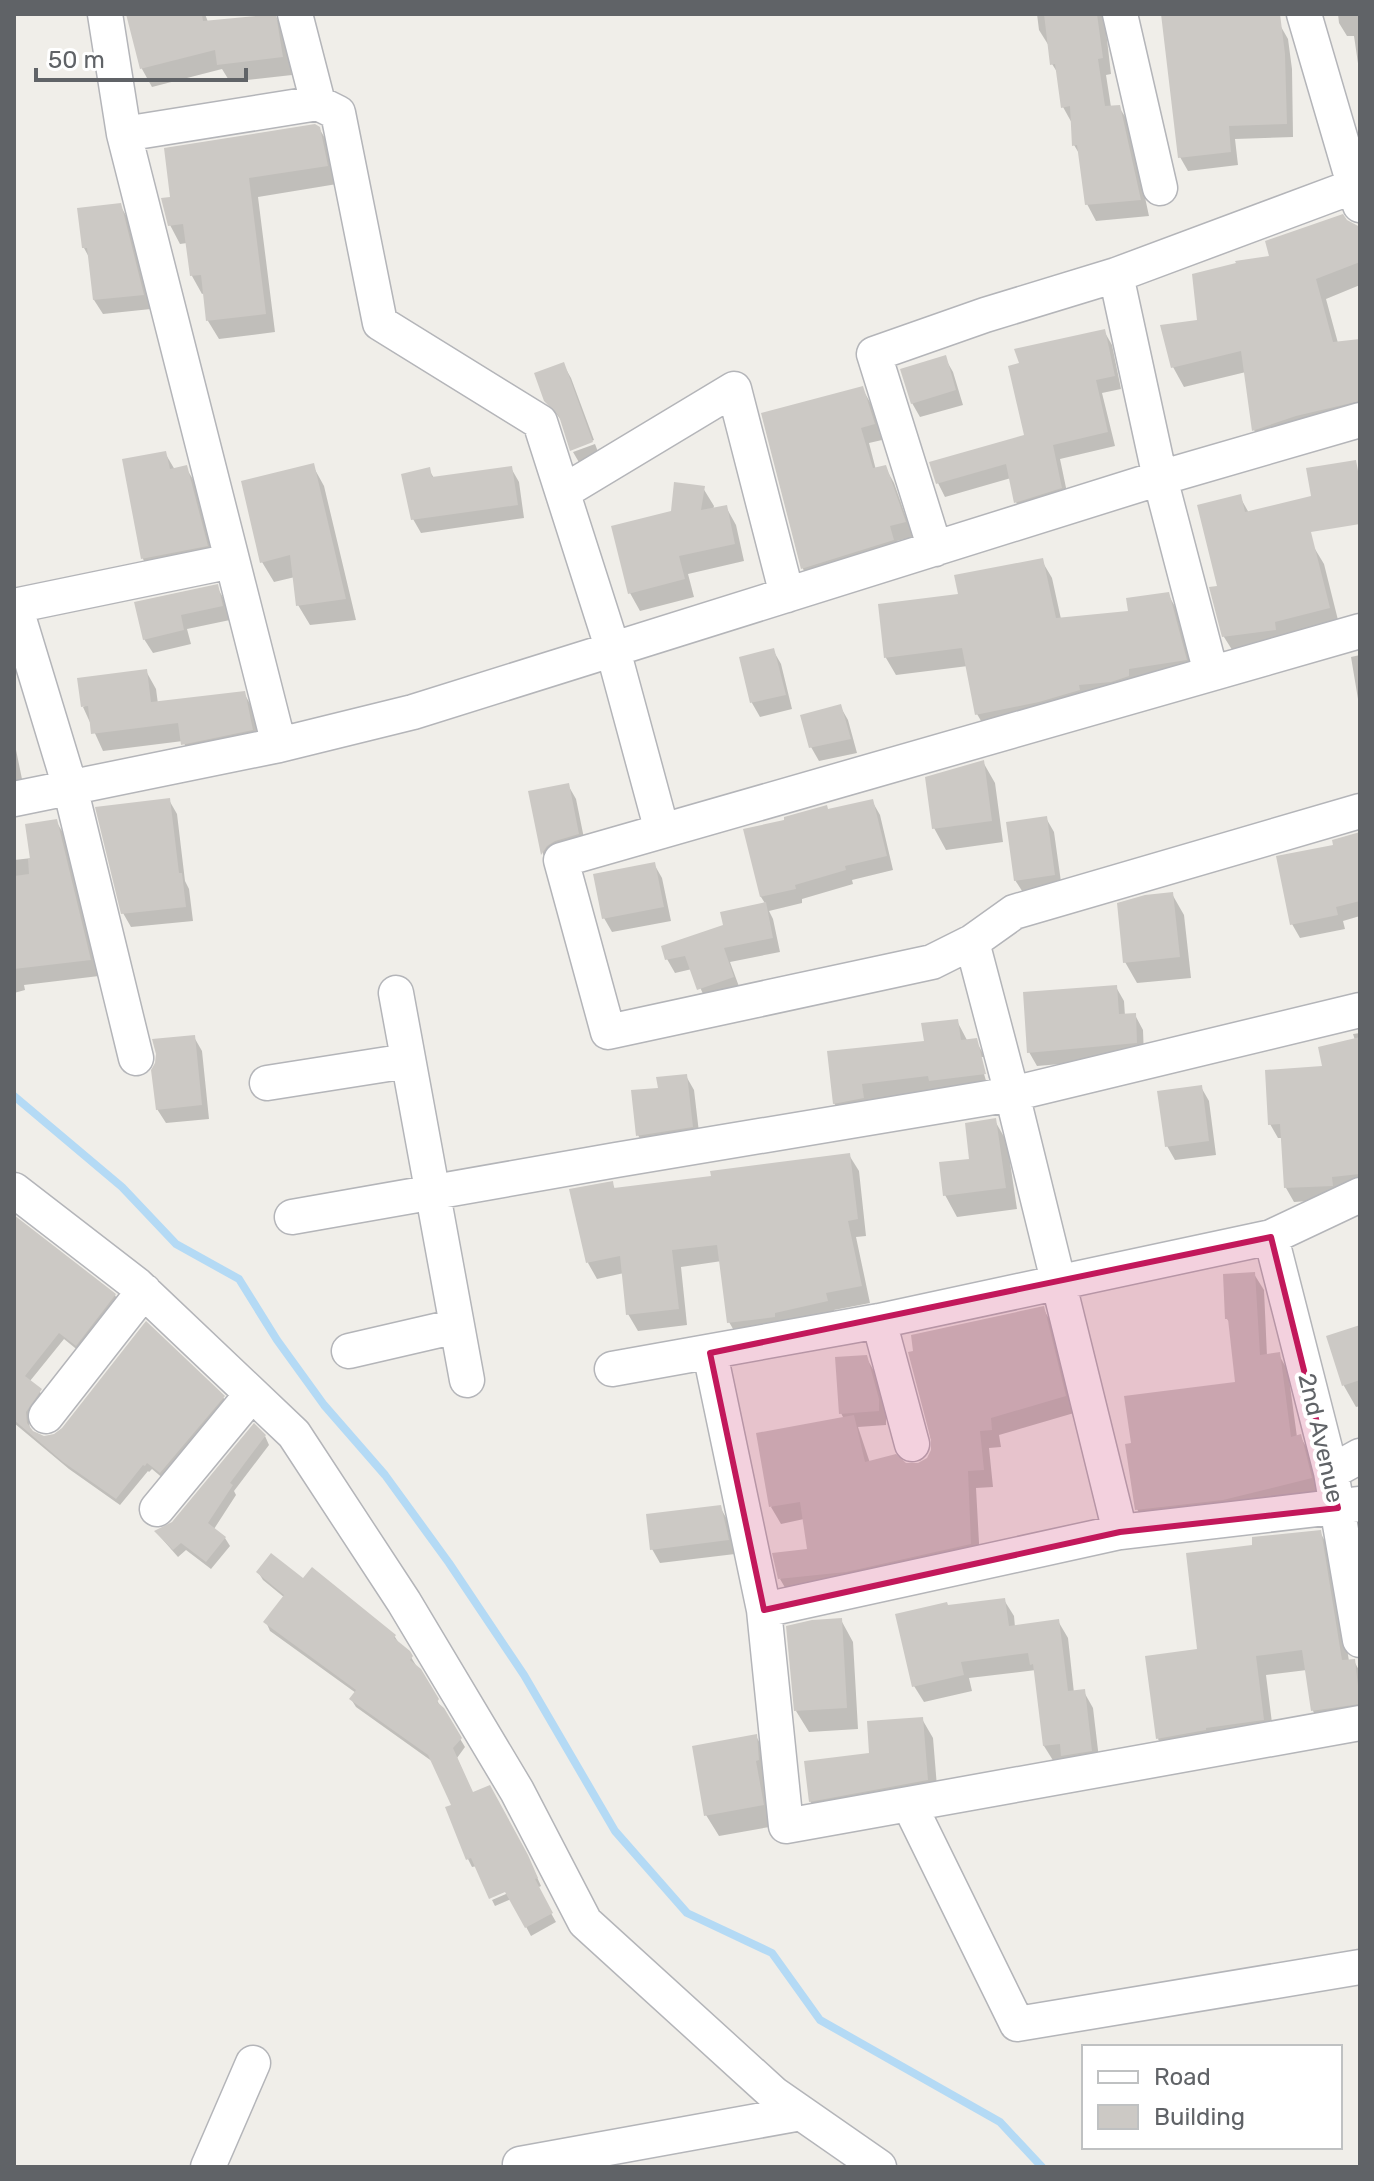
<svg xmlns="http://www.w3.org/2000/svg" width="1374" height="2181" font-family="Rubik,sans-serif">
<rect width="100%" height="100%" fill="#f0eee9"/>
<path fill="#0003" fill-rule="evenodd" d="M205,14L208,22L275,15L285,33L292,75L230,82L222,69L152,87L142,69L128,15Z
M1037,14H1104L1111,74L1106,75L1111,107H1119L1129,123L1149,216L1096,221L1087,204L1080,155L1074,145L1073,125L1063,107L1059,75L1052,64L1049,46L1039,30Z
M1162,14H1279L1280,25L1288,39L1292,69L1293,137L1235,139L1238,165L1188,171L1180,157Z
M1338,14H1360V77L1354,36H1347L1339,23Z
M319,128L330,147L337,184L258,197L275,332L219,339L208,321L205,293L202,294L192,276L187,243L180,244L170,225L173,199Z
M120,205L128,219L151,309L103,314L94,300L90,259L84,248Z
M1360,230V285L1326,299L1338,343L1360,341V422L1265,449L1254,430L1246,372L1184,387L1173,367L1200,322L1271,257Z
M1104,331L1112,345L1121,389L1102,393L1115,446L1060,459L1069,502L1024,516L1016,502L1011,478L945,497L938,483L1027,436Z
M945,358L953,372L963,405L920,417L912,403Z
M563,364L571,378L594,440L572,448L564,424L546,400Z
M862,388L871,404L882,440L869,443L876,470L885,467L894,483L913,537L897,541L901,556L812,584L803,569L763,414Z
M595,444L600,457L580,464L573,452Z
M165,453L175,470L186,468L199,489L219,567L155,580L143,559L124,461Z
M313,466L324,486L356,620L310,625L298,605L295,577L274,582L262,562Z
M511,468L519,482L524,518L421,533L413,519L429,470L434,478Z
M703,488L714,506L713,510L726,507L736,525L744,561L688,574L694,597L640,611L630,593L672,513Z
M1240,497L1249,513L1312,544L1324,564L1340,628L1236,656L1224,637L1220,588Z
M1042,561L1052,578L1061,619L1130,613L1168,594L1178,612L1195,677L987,731L977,714L968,666L896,675L886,658L880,606L960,595Z
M217,587L225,601L230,620L187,629L191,644L153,653L144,639Z
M773,650L781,664L792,709L760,717L752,703L741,658Z
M1360,655V711L1351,657Z
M146,671L156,689L158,704L244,693L254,711L262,748L193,762L183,741L103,751L83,707Z
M840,706L848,720L857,753L819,761L811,747Z
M14,740L23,784L14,786Z
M983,762L995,783L1003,842L946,850L934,828Z
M568,785L576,799L586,848L550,867L543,854L531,793Z
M169,800L177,814L185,881L189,889L193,921L131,927L123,913Z
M872,801L880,815L893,870L852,880L853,884L802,899V903L769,911L773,919L780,952L730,962L741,992L707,1003L692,969L675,973L667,959L766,905L761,897L746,831Z
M1046,818L1054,832L1062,889L1024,894L1015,880Z
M56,821L66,838L99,976L24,985L25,990L14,993V860L32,858Z
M1360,834V916L1343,921L1345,929L1300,938L1292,924L1336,846Z
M654,864L662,878L671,921L612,932L604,918Z
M1172,894L1184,915L1191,978L1137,983L1125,962Z
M1116,987L1124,1001L1125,1016L1135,1015L1143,1030L1144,1057L1037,1066L1029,1052Z
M957,1021L968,1042L976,1041L986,1059L995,1092L845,1121L834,1103L829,1053L926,1043ZM979,1057H984L990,1083L987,1084Z
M1360,1033V1188L1339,1199L1294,1202L1286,1188L1283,1138H1278L1270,1124L1355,1040L1353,1034Z
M194,1037L202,1051L209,1119L166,1123L157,1109Z
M686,1076L694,1090L700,1141L646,1149L638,1135L660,1089Z
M1201,1087L1209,1101L1216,1155L1175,1160L1167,1146Z
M995,1121L1007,1142L1017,1209L957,1217L945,1195L972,1160Z
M849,1155L859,1171L866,1236L856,1237L870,1303L834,1310L836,1317L739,1339L729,1322L722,1261L681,1267L687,1325L638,1331L628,1314L624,1273L597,1279L588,1263L612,1183L615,1189L713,1178Z
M14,1218L115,1295L119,1303L80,1352L64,1339L30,1381L45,1398L29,1421L30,1430L42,1438L223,1397L227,1404L165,1480L152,1469L149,1472L148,1471L120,1505L69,1469L14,1423Z
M1254,1274L1264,1290L1267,1356L1279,1355L1288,1371L1297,1437L1300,1436L1309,1452L1319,1494L1146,1525L1137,1509L1237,1383L1231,1324L1227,1319Z
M1043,1308L1053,1326L1074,1413L999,1435L1001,1447L989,1448L993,1487L976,1488L980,1561L790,1596L780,1579L809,1551L804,1519L781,1524L771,1507L844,1419L841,1413L866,1357L874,1371L886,1415V1425L858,1427L870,1463L918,1465L928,1459L933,1450L915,1353Z
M1360,1327V1406L1356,1407L1344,1386L1328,1338Z
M265,1436L269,1445L234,1491L236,1495L214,1529L225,1538L230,1546L211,1569L186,1550L178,1557L156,1532L174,1523Z
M720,1507L728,1521L735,1554L660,1563L652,1549Z
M1320,1532L1331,1552L1349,1661H1354L1360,1672V1725L1325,1730L1313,1711L1307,1670L1266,1675L1274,1739L1170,1758L1158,1739L1254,1547Z
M258,1572L304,1580L395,1637L400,1645L408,1652L465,1747L457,1758L473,1794L532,1866L541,1886L537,1888L556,1922L531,1936L511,1899L495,1906L492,1900L515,1890L513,1886L477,1866L472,1867L468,1859L453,1806L433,1762L356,1707L351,1699L356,1693L270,1631L266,1622L285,1598L263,1580Z
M1004,1600L1014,1616L1015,1627L1058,1621L1068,1638L1074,1693L1084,1692L1093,1708L1100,1767L1054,1762L1044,1746L1036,1670L969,1678L972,1691L924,1702L914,1686L948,1607Z
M841,1620L853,1642L858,1729L809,1732L796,1711Z
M922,1719L933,1738L938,1799L821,1820L810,1801Z
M756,1736L768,1758L775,1826L719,1836L706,1815Z"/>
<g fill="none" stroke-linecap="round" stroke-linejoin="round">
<path stroke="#b4daf5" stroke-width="8" d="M14,1096L122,1187L176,1244L239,1279L277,1340L324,1405L385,1475L449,1563L524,1675L615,1831L687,1913L772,1953L820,2020L1000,2122L1042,2167"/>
</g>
<path fill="#ccc9c5" d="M126,14H202L203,21L276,14L283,57L217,65L215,50L140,69Z
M1044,14H1097L1103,58L1098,59L1105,106L1120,105L1141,200L1085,205L1077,145L1072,146L1070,106L1061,108L1055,64L1050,65Z
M1161,14H1280L1285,54L1287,124L1229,126L1231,152L1178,158Z
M315,124L320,127L328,166L249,178L266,314L206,321L201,275L190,276L183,224L168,226L161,198L170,197L164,148Z
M121,203L144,295L93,300L87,248H82L77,208Z
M1343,214L1347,220L1360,227V262L1316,279L1333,342L1360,339V401L1296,416L1252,431L1241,351L1171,368L1160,325L1197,320L1192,274L1236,263L1235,261L1269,256L1265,241Z
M1105,329L1115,376L1096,380L1108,432L1053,445L1062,488L1014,503L1006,464L936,484L929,462L1024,435L1008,366L1019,363L1014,349Z
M946,355L956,390L911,404L900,369Z
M564,362L593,442L570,451L559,416L544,401L534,373Z
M863,386L875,424L861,428L873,468L886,465L906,522L890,526L894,540L801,569L761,413Z
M166,451L170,469L187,465L208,546L141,559L122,459Z
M1356,460L1360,482V524L1311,532L1330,608L1275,622L1276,630L1222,637L1209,587L1217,586L1197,505L1241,494L1245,512L1311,496L1306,468Z
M314,463L346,599L296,606L290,555L260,563L241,481Z
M512,466L518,505L411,520L401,474L430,467L432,477Z
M674,482L705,486L701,510L727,505L735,544L679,556L685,579L628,594L611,526L671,511Z
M1043,558L1056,618L1128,611L1126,598L1169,592L1187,660L1129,669V676L1111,682L1079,685L1080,690L1039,702L975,715L962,648L884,658L878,604L958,594L954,575Z
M218,584L223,606L181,615L184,630L143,640L134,602Z
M774,648L786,695L750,703L739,657Z
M147,669L151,702L245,691L253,730L181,745L178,723L91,734L88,706L81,707L77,678Z
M841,704L851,739L809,748L800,715Z
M984,760L992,821L932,829L925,777Z
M569,783L579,834L555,841L547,846L541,855L528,791Z
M170,798L179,873H182L186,907L121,914L95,807Z
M873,799L887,856L845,866L846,870L795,885L796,889L760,897L743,829L784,820V817L827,805L828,809Z
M1047,816L1055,875L1014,881L1006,822Z
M57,819L91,960L14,969V876L29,874L28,859H30L25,824Z
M1360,832V901L1336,907L1338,915L1290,925L1276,856L1333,845L1332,840Z
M655,862L664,907L602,919L593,874Z
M1173,892L1180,957L1123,963L1117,903L1145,895Z
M766,902L773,938L724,948L734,977L697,990L685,956L665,960L661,946L723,925L720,912Z
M1117,985L1119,1014L1136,1013L1137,1043L1027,1053L1023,992Z
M958,1019L961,1040L977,1038L986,1074L929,1081L928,1076L862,1084L864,1098L833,1104L827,1051L924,1041L921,1023Z
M195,1035L202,1105L156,1110L151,1070L155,1063L156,1054L152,1039Z
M1360,1037V1174L1332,1177L1333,1186L1284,1188L1280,1124L1268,1125L1265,1070L1322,1066L1318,1047Z
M687,1074L693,1127L636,1136L631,1090L658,1088L656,1077Z
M1202,1085L1209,1141L1165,1147L1157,1091Z
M996,1118L1006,1188L943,1196L939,1162L969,1159L965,1123Z
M850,1153L858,1219L848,1221L862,1286L826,1293L828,1301L775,1313V1317L727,1323L717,1245L672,1250L679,1309L626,1315L620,1256L586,1263L569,1189L613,1181L614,1188L711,1176L710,1171Z
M14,1215L116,1294L76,1346L59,1333L25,1376L42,1389L26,1412L27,1423L33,1431L44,1436L54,1434L62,1428L146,1321L225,1396L160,1473L147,1463L145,1466L143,1465L116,1499L63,1462L14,1420Z
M1255,1272L1260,1355L1280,1352L1291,1437L1301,1434L1312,1478L1223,1500L1135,1510L1125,1444L1131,1443L1124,1396L1235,1382L1228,1319H1225L1223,1274Z
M1044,1306L1066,1396L991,1418L992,1430L980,1431L984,1470L968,1471L971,1544L846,1572L778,1579L772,1553L807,1549L800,1502L769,1507L756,1433L854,1415L865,1462L896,1454L906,1463H918L927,1458L931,1450V1440L908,1352L913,1351L911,1335Z
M1360,1325V1380L1342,1386L1326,1336Z
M867,1355L879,1399V1411L839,1414L835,1357Z
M254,1423L266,1435L230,1483L233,1485L208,1523L226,1537L206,1562L181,1543L173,1550L154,1531L172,1522Z
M721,1505L729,1540L650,1550L646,1514Z
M1321,1530L1342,1660L1355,1659L1360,1704L1311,1711L1302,1650L1256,1656L1264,1720L1206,1728V1730L1156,1739L1145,1656L1197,1649L1186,1553L1252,1545V1537Z
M271,1553L303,1578L312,1567L396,1635L394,1638L410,1651L413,1656L410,1660L421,1669L439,1699L437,1702L444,1708L462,1738L453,1748L473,1792L490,1785L528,1855L538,1878L535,1879L553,1913L525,1928L505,1892L489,1899L471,1858L466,1860L445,1807L451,1805L428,1755L349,1699L356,1690L263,1622L284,1595L256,1572Z
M1005,1598L1009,1626L1059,1619L1068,1691L1085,1689L1092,1751L1061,1756L1060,1744L1043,1746L1033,1664L1030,1665L1028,1653L961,1662L964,1675L912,1687L895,1614L947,1602L948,1605Z
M842,1618L847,1708L794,1711L786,1626L812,1620Z
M923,1717L928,1780L809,1802L804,1761L869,1753L867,1721Z
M757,1734L759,1760L756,1761L764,1805L704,1816L692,1746Z"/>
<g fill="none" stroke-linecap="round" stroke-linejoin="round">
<g stroke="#b4b5b9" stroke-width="37">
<path id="minor" d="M105,14L124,134L279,745
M1120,14L1160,188
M1304,14L1360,205
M318,103L338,113L380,323L540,422L613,650L662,831
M124,134L318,103L295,14
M1116,275L1160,478L1211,673
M563,492L734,389L787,595
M935,549L874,354L985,315L1116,275L1360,184
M14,606L232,561
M15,606L70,787L136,1058
M1360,631L561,860L608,1032L932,962L972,942L1014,912L1360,811
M14,799L279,745L413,712L1160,478L1360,420
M396,993L467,1380
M267,1083L407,1061
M14,1190L137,1285L294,1434L404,1602L517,1791L585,1922L774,2094L879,2167
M292,1217L616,1160L1012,1094L972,942
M1271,1237L1331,1472L1360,1640
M879,1321L912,1444
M349,1351L457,1326
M710,1353L764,1610L786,1826L1360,1723
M612,1369L879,1321L1271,1237L1360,1195
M46,1416L144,1291
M1331,1472L1360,1456
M157,1509L252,1394
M1120,1532L1012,1094L1360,1010
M764,1610L1120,1532L1360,1504
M909,1804L1017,2024L1360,1967
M520,2164L801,2113
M208,2167L253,2063"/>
</g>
<use href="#minor" stroke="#fff" stroke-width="34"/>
</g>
<path fill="#c2185b" fill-opacity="0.2" stroke="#c2185b" stroke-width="6" stroke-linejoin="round" d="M1271,1237L1338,1508L1120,1532L764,1610L710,1353Z"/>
<g text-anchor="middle" stroke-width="8" stroke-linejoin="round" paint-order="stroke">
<g font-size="24" fill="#606367" stroke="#fff">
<text transform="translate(1321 1438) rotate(77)" y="8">2nd Avenue</text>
</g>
</g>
<rect width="1374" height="2181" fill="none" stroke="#606367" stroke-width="32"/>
<rect x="1082" y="2045" width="260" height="104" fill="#ffffff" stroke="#bfc1c2" stroke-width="2"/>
<rect x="1098" y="2071" width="40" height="12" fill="#ffffff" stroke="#bfc1c2" stroke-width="2"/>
<text x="1154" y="2085" font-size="24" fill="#606367">Road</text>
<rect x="1098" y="2105" width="40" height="24" fill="#ccc9c5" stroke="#bfc1c2" stroke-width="2"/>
<text x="1154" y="2125" font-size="24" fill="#606367">Building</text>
<path d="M36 68v12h210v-12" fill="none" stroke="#606367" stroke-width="4"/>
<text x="48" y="68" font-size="24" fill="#606367" stroke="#ffffff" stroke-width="6" paint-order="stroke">50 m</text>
</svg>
